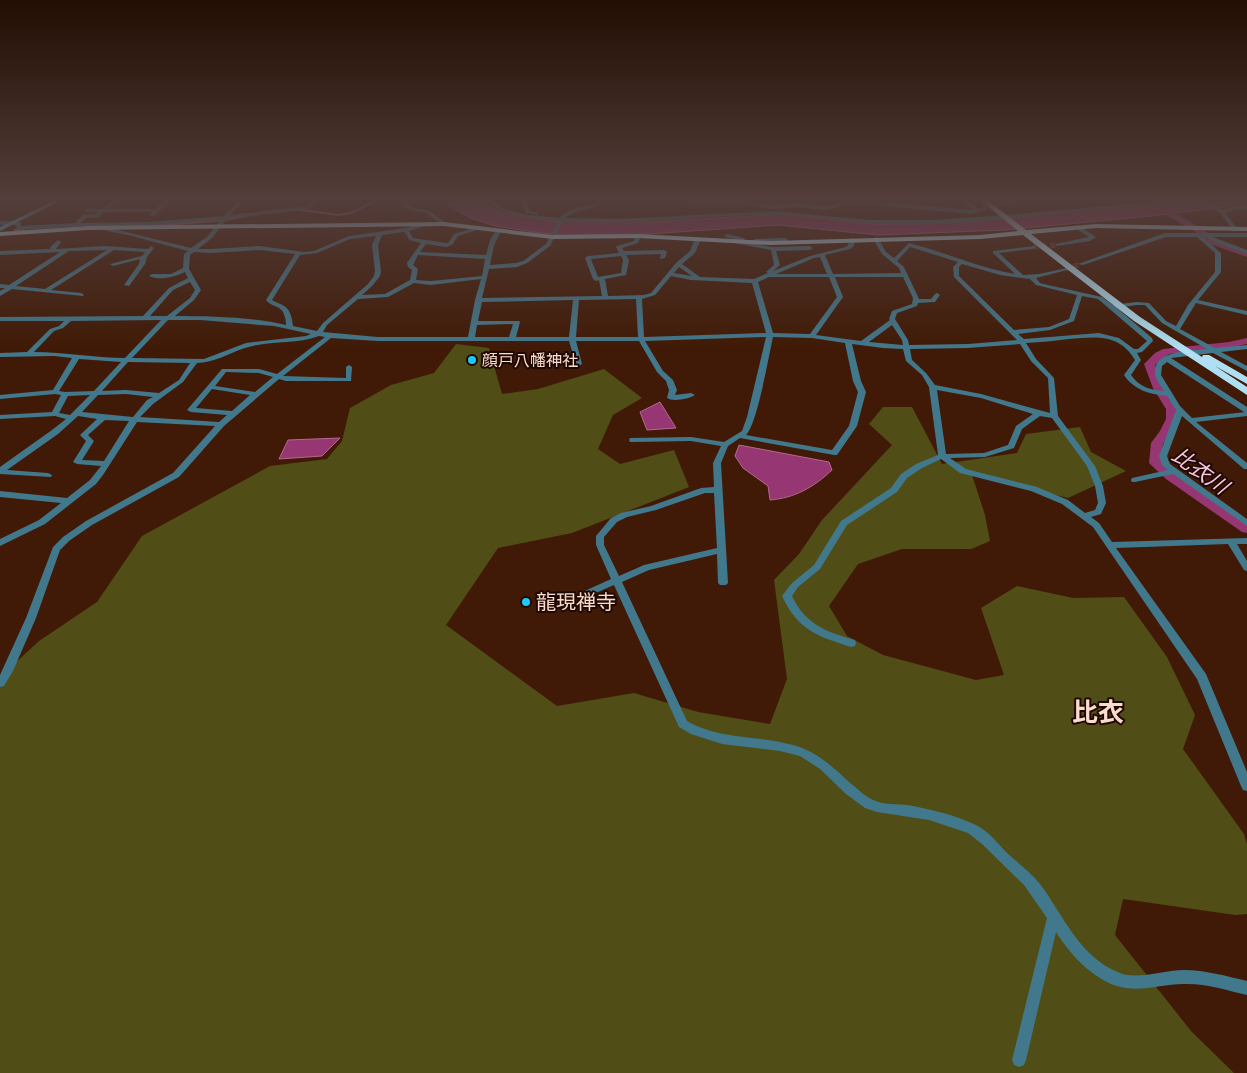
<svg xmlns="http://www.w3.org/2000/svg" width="1247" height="1073" font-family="'Alegreya Sans','Noto Sans JP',sans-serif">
<rect width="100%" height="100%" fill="#401a06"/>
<path fill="#514d16" d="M456,344L489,348L502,394L538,389L604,369L642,398L613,415L598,449L620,464L674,450L689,487L572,533L498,548L446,625L557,706L634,693L698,712L770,724L787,679L774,580L799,554L822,520L892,445L869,424L883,407H912L942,464L1017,453L1026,434L1080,427L1091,452L1126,471L1068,498L972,475L985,515L990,541L971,549H902L858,564L829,606L847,636L883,655L976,680L1004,675L981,608L1017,586L1073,598L1124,597L1167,657L1195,715L1183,749L1244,834L1247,844V914L1235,915L1123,899L1115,935L1191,1031L1234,1073H0V677L39,641L97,602L142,536L270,466L327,459L342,441L350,408L391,385L434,373Z"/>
<path fill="#963672" stroke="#b5688d" d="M443,199H485L488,205L503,213L548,221L650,222L783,214L873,224H918L979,221L1190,199H1246L1225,207L1152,216L1005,230L878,235L778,225L649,234L562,235L534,232L495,226L470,218L449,205Z
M660,402L676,428L647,430L640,412Z
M340,438L322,456L279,459L288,440Z
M739,445L829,462L832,470C814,487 795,498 770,500L768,486L743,468L735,456Z"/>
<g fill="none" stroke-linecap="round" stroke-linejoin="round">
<path stroke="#b5688d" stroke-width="2" d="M300,210L339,215L351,213L375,201L410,199
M161,225L217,221L248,216
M15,230H23"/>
<path fill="#963672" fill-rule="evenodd" d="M1160,203H1166L1169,210L1203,229L1216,240L1247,251V257L1210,244L1197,233L1163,213L1159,205Z
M1247,338V344L1229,348L1169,354L1155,365C1159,376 1179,410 1178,419C1176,428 1168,434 1164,442C1161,447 1162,456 1161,462L1174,473L1247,523V533L1242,532L1166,479L1149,463L1151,443L1160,431L1166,419V409L1153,388L1144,364L1155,353L1163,349L1229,342Z"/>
<path stroke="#5c3724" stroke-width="5.5" stroke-dasharray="5.5 3" stroke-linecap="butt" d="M984,209L1002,204
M1033,247L1058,245
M1065,269L1081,264"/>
<path fill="#42788c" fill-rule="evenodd" d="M2,199H8L0,204V200Z
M115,199H120L108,209H155L168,199H173L154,216L149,215L152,212H104L98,217L86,218L81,223L149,222L224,216L241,199H246L230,215L307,206L314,199H318L309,209L227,219L212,238L198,249H211L260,246L304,252L314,251L349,236L405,228L427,222L429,223V225L409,231L413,238L446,243H448L454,234L480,226L483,228L458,236L452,245L446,247L426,244L420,252L486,255L490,240L496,230H500L501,231L494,245L490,265L516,263L523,261L546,244L558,221C535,219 502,218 487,199C496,199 500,207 507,210C524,216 543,216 560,218C567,207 582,208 593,204C599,202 602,198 608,199C596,211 577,208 565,218L622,219L774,211L869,220H933L1007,215L1182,199L1180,201C1146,206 1112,207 1079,211C1014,218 949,226 883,224C847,222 811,215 774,215C704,215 633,226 563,221L550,246L527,263L517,267L489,269L482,298L602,296L599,280L596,281L593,279L585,258L588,256L619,253L616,247L617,246L634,241L635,236L638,234L641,236L638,243L622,248L624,251L664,250L667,252L665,258L660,259L661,254L626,255L629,260L626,275L605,279L608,296L644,295L651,293L676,263L690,251L694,241L697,239L700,241L695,253L682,264L700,277L754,279L768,273L766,272L767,271L774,265L771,250L734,243V241L773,247L810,246L813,248L810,250L776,251L780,265L773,271L810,256L846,247L848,245L850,239L852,238L855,240L854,246L850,249L825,255L833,274L901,273L899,268L882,254L873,239L876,237L878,238L886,252L894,258L909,243C945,252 979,268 1015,274L993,253V251L1035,246L1036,247L1033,249L999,253L1023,275L1039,274L1067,268V270L1036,278L1040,283L1048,285L1102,297L1113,305L1136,302L1149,303L1166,321L1176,326L1188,305L1215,272V253L1197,237H1166L1083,265L1078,264L1165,233H1247V237H1213L1247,250V254L1212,241L1207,237H1203L1221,253V272L1198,300L1247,311V315L1196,303L1180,329L1215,348L1247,345V349L1221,352L1247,366V371L1213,353L1171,358L1247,407V416L1196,422L1247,463V469H1244L1182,416L1167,456L1170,464L1247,519V526L1173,474L1135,482H1132L1131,480L1132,478L1168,470L1162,465L1159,456L1176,410L1167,396C1149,394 1134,390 1124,375L1135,360C1119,333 1096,337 1069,339C1055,341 1040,342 1026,343L1036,359L1054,378L1058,416L1095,466L1103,486L1106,503L1101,514L1091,517L1099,523L1112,542L1247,538V544H1237L1247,561V571L1244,570L1228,544L1116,548L1206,674L1247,772V791L1243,790L1241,786L1197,679L1093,527L1062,504L1031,491L960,473L941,459L922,468L907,478L897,492L847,525L820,569L798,587L792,596C805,624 826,632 855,640L856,643L855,646L851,647C817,636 798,630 782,596L792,583L814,565L841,521L891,488L901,474L916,464L938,455L929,387L922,375L906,361L903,349L883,348L852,344L861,381L866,392L857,426L837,455H834L740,438L728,446L721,463L728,583L726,585H720L718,583L717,554L649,570L622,582L687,721C720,740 757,735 793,745C816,751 832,766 849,782C857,788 864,796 873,800C883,805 897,804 907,805C930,809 955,815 976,825C988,831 996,841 1004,850C1016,862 1030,871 1040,884C1064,916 1079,957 1120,973C1137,980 1165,970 1184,970C1205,970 1226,976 1247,981V995C1226,990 1205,983 1183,984C1164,984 1145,991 1126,988C1097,984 1071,956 1056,932L1026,1060L1024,1065L1019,1067L1014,1065L1012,1060L1047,918L1024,885L982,844L968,833L929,820L877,812L865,808L846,794L820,769L800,756L780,751L722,744L691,734L679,727L614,585L584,598H578L576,596L578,594L611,579L596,545V536L611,518L621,513L651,506L701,488L714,487L713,463L721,446L691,441L633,442H630L629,440L630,438L691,437L724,442L742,431L747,417L766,337L645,341L663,371L673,380L677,390L675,395L691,393L695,395C689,399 673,402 667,398L669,390L666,381L657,372L639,341H576L582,364L579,366L576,364L569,341H378L331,338L283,376L346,378V367L349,365L352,367L351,381H286L279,379L224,426L179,477L92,525L69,541L60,550L36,618L13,671L4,686L0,687V675L26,618L53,547L63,537L86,521L173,473L215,426L137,422L103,475L96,484L45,524L0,546V539L39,520L61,503L0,497V491L67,498L90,480L101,466L77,464L73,462L86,441L80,435L97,419L78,416L58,434L7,470L48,473L52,475L51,477L0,474V467L52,430L66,419L55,416L0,419V415L52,412L61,395L55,394L0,399V395L53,390L72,358L54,356L0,357V353L27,352L50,329L59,326L64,321H0V317L143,316L169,288L188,278L185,272C174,277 160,281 149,276L152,274H171L183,268L184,254L188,251L128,235L107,231L106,227L191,248L208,236L220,220L146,226H92L21,230L16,228L15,225H0V221H18L21,223V226L75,223L83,215L95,214L98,212H87L84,210L85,209H102ZM404,232L407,235L409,240L421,243L407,263L408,267L412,270L410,280L385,294L362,295L372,286L380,276L381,271L378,245L382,235ZM376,236L372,245L375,271L374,276L368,284L323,323L317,331L293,326C292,319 291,310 284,306C280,303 276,303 272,300L300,255L317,253L350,239ZM910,247L958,262L953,267L954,277L1017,340L968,344L909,345L908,340L895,319L897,313L917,306L918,303L935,302L940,295L937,293L935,294L931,299H919L904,267L897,261ZM260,250L295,254L266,300C271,307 279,305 283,312C285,316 286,321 286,325C251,317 211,316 175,316L194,300L201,290L189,269L190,255L194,252L211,253ZM418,255L485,259L482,276L431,281L416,280L418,269L413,265ZM621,256L623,260L621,273L598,277L591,259ZM820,257L827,274H776L814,258ZM962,264L1000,275L1030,279L1036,285L1077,295L1069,319L1049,327L1014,330L959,276V267ZM679,267L692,276L674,273ZM671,276L691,280L752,283L766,333L644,337L642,299L655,295ZM769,277H829L837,297L810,334L773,333L758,282ZM835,277H903L913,298L912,304L892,311L889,319L890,320L861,341L816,335L843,297ZM481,279L475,300L468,337H378L323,332L327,325L358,299L388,297L414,283L431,285ZM190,282L195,290L190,298L167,316H150L173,290ZM1082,296L1098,299L1147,341L1138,349H1134L1119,338L1099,333L1024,339L1018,334L1050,330L1074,321ZM636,299L638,337H576L579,300ZM573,300L569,337H516L520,322L519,321H478L482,302ZM1136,305H1145L1162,323L1207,349C1191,351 1152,350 1155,374C1155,379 1161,386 1164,391C1151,390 1139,387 1131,375L1141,360L1137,353L1142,352L1153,341L1152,338L1117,308ZM161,320L125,358C94,358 65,352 34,352L54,331L63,328L71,321ZM168,320H200L274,326L311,334L306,336L246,343L204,359L132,358ZM513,324L509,337H475L477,325ZM892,325L902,340L903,345L869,342ZM319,336L325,337L277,374L259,369H222L187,410L191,412L227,415L219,422L140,417L153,404L183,382L197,363C214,363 229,353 245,348C269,340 295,345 319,336ZM773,337L812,338L845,343L853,381L858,392L849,426L832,450L746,435C757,425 769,355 773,337ZM1020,344L1031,361L1048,378L1050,413L981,394L935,385L926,373L912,360L910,349L968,348ZM79,359L121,362L94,391L65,392L59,391ZM128,362L190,363L179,380L159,393L126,390L102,391ZM1167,362L1244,412H1246L1192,418L1180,406L1161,375L1162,366ZM226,372L259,373L273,377L255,392L215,386ZM212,389L250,395L232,411L196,408ZM937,390L981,398L1033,414L1016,426L1008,445L984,453L946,454ZM126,394L153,397L147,400L133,417L82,412L98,395ZM90,395L70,415L59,413L68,396ZM1040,416L1052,418L1087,466L1095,486L1098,503L1095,510L1085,513L1068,500L1037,487L966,469L950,458L985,457L1014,448L1022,429ZM105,420L129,421L104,461L82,460L94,441L88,435ZM705,493H714L717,548L644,565L619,576L604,545V537L617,522L627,517L656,510Z
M403,199H407L405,203L411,207L429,211L447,224L442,225L426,213L407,209L399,203Z
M520,199H525L530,211L538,213V215L526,213Z
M641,199L744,200L773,205L794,203L827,206L841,202L872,201L974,210L959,199H965L979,209L984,207L987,209L972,214L872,205L841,206L827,210L794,207L773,209L744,204L644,201Z
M1020,199H1027L1002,206L999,204Z
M1195,199H1201L1222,210L1234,206L1247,205V209H1235L1225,213L1238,229L1235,231L1233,230L1220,213Z
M1079,226L1096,237L1090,241L1056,246V244L1089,237L1077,229L1076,228Z
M727,234L744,238L745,239L742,241L725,237V235Z
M785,238L787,239V241L755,243L752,241L755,239Z
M58,240L61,242L56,249L105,246L148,249L151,246L154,248L147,257L145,264L129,286L124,285L139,264L140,259L113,266L110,264L142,256L145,252L114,250L51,290L81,293L84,295L83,296L12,289L0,296V291L5,288H0V284L9,285L60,252L0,255V251L50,249L51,246ZM107,250L45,289L16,286L69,251Z"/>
<path fill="#4ec9f5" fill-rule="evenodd" d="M58,199H64L0,231V227Z"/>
<path fill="#aedff3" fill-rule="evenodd" d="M979,199H986L1026,230L1096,224L1247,227V231L1096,228L1031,234L1140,317L1202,357L1203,355H1209L1247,377V384L1215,366L1247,387V395L1134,321L1023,235L980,239L770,245L638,238L553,239L444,226L88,230L0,236V232L88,226L444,222L553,235L638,234L770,241L980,235L1018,231Z"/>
</g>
<linearGradient id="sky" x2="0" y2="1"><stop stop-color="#230e03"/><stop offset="0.57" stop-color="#533e3b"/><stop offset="1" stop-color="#533e3b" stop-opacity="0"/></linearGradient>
<rect width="1247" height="349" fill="url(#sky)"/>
<g fill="#1ec9fd" stroke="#1e0902" stroke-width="2">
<circle cx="472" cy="360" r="5"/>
<circle cx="526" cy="602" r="5"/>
</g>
<g text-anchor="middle" stroke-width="4" stroke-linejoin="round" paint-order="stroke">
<g font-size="16" fill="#fcdbcd" stroke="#1e0902" text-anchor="start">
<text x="482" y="366">顔戸八幡神社</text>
</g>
<g font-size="20" fill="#fcdbcd" stroke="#1e0902" text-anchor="start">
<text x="536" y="609">龍現禅寺</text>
</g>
<g font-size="21" font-style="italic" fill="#f8c3df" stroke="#1e0902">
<text transform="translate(1200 471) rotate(36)" y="7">比衣川</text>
</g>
<g font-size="26" font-weight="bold" fill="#fcdbcd" stroke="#1e0902">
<text x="1098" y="721">比衣</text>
</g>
</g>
</svg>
